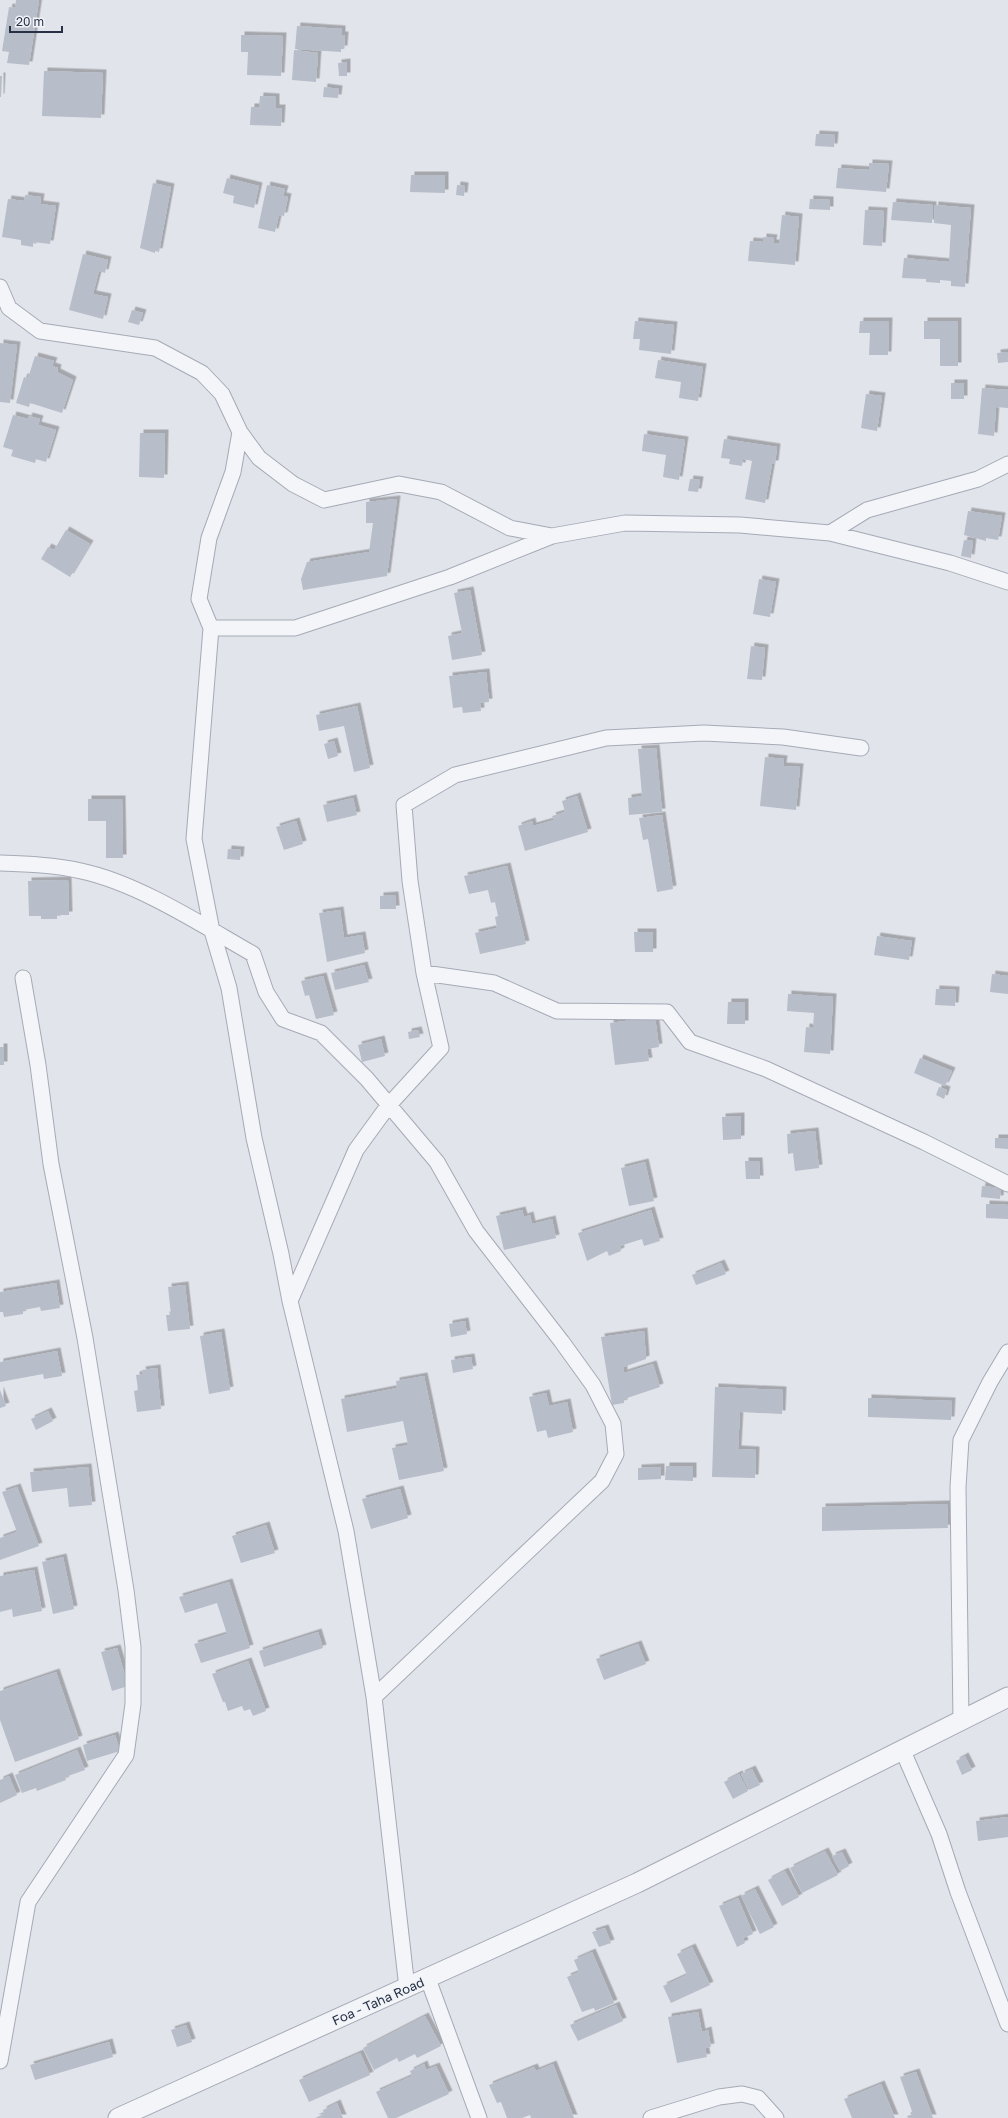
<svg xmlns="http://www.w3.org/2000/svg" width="1008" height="2118" font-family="'Golos Text',sans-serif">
<defs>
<filter id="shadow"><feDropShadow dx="3.5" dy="-3.5" stdDeviation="0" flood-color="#0004"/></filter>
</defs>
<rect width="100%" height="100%" fill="#e1e4eb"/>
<path fill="#b7bdc9" filter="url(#shadow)" d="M16,0H39L29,65L7,63L9,52L2,51L9,7L15,8Z
M297,26L342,29V35H345L344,49H341V52L295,49Z
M241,35L283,36L281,76L247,75L248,52H241Z
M294,50L318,53L316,82L292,80Z
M347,62V76H339L338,63Z
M44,71L103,73L101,118L42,116Z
M0,76H2L1,97H0Z
M324,87L339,89L338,98L323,97Z
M260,96L276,97V108H282L281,126L250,125L251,107H259Z
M816,134L835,135L834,147L815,146Z
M869,163L889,164L886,192L836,188L838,168L869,170Z
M411,175H445V193L410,192Z
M227,178L259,186L254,208L233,203L234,196L223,193Z
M153,183L171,187L159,252L155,251V253L140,248Z
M267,185L285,189L283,196L288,197L284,216L279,215L275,232L258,228Z
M457,185L465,186L464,196L456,195Z
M25,195L41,197L40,204L56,206L50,244L33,242V247L21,245V240L2,237L8,199L24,201Z
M810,199L830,200V210L809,209Z
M893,202L933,205L932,223L891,220Z
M935,205L971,208L965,287L951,286V281L940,280V283L926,282V279L902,278L904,258L949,262L951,225L934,223Z
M865,210L884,211L882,246L863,245Z
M782,215L799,217L795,265L748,261L750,241L763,242V237L774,238L773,243H779Z
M83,254L108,260L105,273L99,271L93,294L108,297L103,319L69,310Z
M132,310L143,313L139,325L128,322Z
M635,321L674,325L671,354L639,350L640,339H633Z
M860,321H889L888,355H869L870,333H859Z
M924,321H958V366H940V339H924Z
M0,343L17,345L10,403L0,402Z
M1008,352V362L998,363L997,353Z
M35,356L54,361L52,366L58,368L57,372L73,380L62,413L30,403L29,407L16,403L24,377L28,378Z
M658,360L703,367L698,401L679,398L681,382L655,378Z
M951,383H964V399H951Z
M982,388L1008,390V408L996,407L994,436L978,434Z
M866,394L882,396L877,431L861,428Z
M13,415L28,419L29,416L40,419L38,425L56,430L46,462L36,459L35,463L11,456L13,450L3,447Z
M140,433H165L164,478L139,477Z
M644,434L685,440L679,480L663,477L666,455L642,451Z
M724,439L777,447L775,464H772L765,503L745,499L752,461L743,459L742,466L729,464L730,459L721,458Z
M690,479L700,480L698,492L688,491Z
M397,499L387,576L303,590L301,579L307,562L369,552L373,523H366V502Z
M968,511L1002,516L998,540L986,538V541L964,535Z
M66,530L90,544L70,577L41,559L48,547L54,550Z
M964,540L973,541L971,558L961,556Z
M759,579L776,582L770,617L753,614Z
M470,590L482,655L452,660L448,636L462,633L454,593Z
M751,646L765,648L762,680L747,679Z
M486,672L489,702L480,703L481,711L463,713L462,707L453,708L449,676Z
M357,706L370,768L354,772L344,726L319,731L316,715Z
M334,741L338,756L328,759L324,744Z
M656,748L662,812L629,815L628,798L642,796L638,749Z
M765,757L784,759L783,766L800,767L796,810L760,806Z
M577,796L588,832L525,851L518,826L532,821L533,826L554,820L552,816L565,812L562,801Z
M353,798L357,815L327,822L323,805Z
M88,799H122L123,858H106V821H88Z
M662,815L673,889L657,892L648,839L643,840L639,818Z
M296,821L303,844L284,850L276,827Z
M228,849L241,850L240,860L227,859Z
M507,866L526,944L480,954L475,933L497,928L495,917L498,916L495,902L491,903L488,890L469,894L464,876Z
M68,880L69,915H57V919H41V916H29L28,881Z
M395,895L396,909H380V896Z
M340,910L344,938L362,935L365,953L327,962L319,913Z
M634,932H653V952H635Z
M877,936L912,941L909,960L874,955Z
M364,965L369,982L335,990L331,973Z
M992,974L1008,976V994L990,992Z
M323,976L334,1015L316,1019L309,995L305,996L301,981Z
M936,989L956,990L955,1006L935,1005Z
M788,994L833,997L830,1054L804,1052L806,1027L813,1028L814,1013L787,1011Z
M728,1002H745V1024H727Z
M655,1017L659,1047L647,1049L649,1061L615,1065L610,1023Z
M418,1030L420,1037L409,1039L408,1032Z
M381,1039L385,1056L362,1062L358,1045Z
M0,1047H4V1065H0Z
M920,1058L952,1071L945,1086L914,1073Z
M939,1087L947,1090L944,1099L936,1095Z
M741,1116V1139L723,1140L722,1117Z
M815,1131L819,1168L795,1171L793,1153L788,1154L787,1134Z
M995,1138H1008V1149L995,1148Z
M745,1161H759L760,1179H746Z
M645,1162L654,1201L629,1206L621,1168Z
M982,1186L1001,1188L1000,1199L981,1197Z
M986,1204L1008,1205V1219L986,1218Z
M522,1210L524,1217L530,1215L532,1224L552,1219L556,1238L504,1250L496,1216Z
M651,1210L660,1241L644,1246L642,1239L620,1246L621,1251L609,1256L607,1251L587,1261L578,1233Z
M721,1263L726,1274L696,1285L692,1275Z
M56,1283L60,1308L41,1311L40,1307L23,1310V1314L4,1317L3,1312H0V1292Z
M185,1285L190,1329L168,1331L166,1315H171L168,1287Z
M465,1321L467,1334L451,1337L449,1324Z
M644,1331L646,1359L624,1367V1373L653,1364L660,1387L624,1399V1403L612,1405L601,1337Z
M221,1332L230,1390L209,1394L200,1336Z
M57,1351L62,1376L44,1379L43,1374L0,1382V1362Z
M471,1357L473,1369L453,1373L451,1360Z
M157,1368L161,1409L137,1412L134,1391L138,1390L136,1375L143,1374L142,1370Z
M424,1376L444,1471L399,1480L392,1448L408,1445L403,1421L347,1432L341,1399L397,1388L396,1381Z
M715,1387L783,1390L782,1414L740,1412L738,1449L756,1450L755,1478L712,1477Z
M0,1390L6,1406L0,1408Z
M546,1393L549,1406L567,1402L573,1432L548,1438L546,1430L537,1432L529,1397Z
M868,1398L952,1401L951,1420L868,1417Z
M48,1411L53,1421L36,1430L31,1419Z
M666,1466H693V1481L665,1480Z
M88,1467L92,1505L69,1507L67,1488L32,1492L30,1472Z
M661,1467V1479L638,1480V1468Z
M17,1487L39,1546L0,1560V1538L17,1532L2,1492Z
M400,1489L408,1518L371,1529L362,1499Z
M947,1504L948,1528L822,1531V1507Z
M266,1525L275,1553L241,1563L232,1536Z
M63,1557L74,1609L53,1614L42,1562Z
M34,1570L42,1611L13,1617L12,1609L0,1612V1576Z
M229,1582L250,1648L201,1663L194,1644L227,1634L217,1603L185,1613L179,1597Z
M318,1632L323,1648L264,1667L259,1651Z
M638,1644L646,1664L604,1680L596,1659Z
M117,1648L128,1686L112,1691L101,1652Z
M248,1661L266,1711L253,1716L250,1709L244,1711L242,1706L228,1711L225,1702H223L212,1674Z
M56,1672L79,1739L15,1762L0,1720V1691Z
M115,1735L120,1751L87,1761L83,1745Z
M77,1750L85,1770L65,1777L66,1780L37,1791L36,1788L22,1793L15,1775Z
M965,1756L972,1770L962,1775L956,1761Z
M752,1769L760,1785L749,1790L741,1774Z
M739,1774L748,1791L733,1799L724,1782Z
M9,1776L17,1795L0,1803V1780Z
M1008,1817V1837L978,1841L976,1821Z
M825,1851L838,1875L802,1893L790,1868Z
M842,1852L849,1866L840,1871L832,1856Z
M785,1871L799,1897L782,1906L768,1880Z
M755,1889L774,1927L760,1934L741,1896Z
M738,1898L753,1934L743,1938L745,1943L737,1947L719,1906Z
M605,1928L611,1943L599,1947L592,1932Z
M692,1947L710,1985L671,2003L663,1986L687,1975L677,1954Z
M592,1952L614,2003L595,2011L594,2008L582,2012L567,1977L579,1972L574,1960Z
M616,2005L623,2021L578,2041L570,2025Z
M698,2012L702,2032L708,2030L711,2047L705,2048L707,2057L677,2063L668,2017Z
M425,2016L441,2046L417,2058L415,2054L399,2062L397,2058L374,2070L363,2048Z
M186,2025L192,2042L177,2047L171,2030Z
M109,2042L113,2057L35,2080L30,2065Z
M360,2053L370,2075L309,2102L299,2080Z
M424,2064L426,2070L436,2066L449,2094L396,2118H388L376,2092L412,2076L410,2071Z
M553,2064L574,2118H531L530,2115L522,2118H507L501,2102L497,2103L489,2085L534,2067L536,2071Z
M916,2072L933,2118H908L907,2116L913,2114L900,2077Z
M881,2084L895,2118H852L844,2099Z
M337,2103L343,2118H315L324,2114L323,2110Z"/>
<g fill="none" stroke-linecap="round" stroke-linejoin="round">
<g stroke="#a5aab6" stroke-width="17">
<path id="minor" d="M0,287L9,308L40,331L155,348L202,373L222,394L240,432L259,458L293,484L324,500L399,484L441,492L510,528L552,536L625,523L740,525L830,533L950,563L1008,582
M240,432L233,472L209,538L199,599L211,628L194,839L212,931L229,988L254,1138L281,1254L290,1301L346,1531L374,1697L407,1988
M830,533L867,510L978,479L1008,464
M211,628H295L450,577L552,536
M0,863C27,864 55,865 81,871C138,883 202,925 253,954L266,992L283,1019L321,1033L367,1079L437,1162L476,1231L562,1342L593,1385L613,1424L616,1454L602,1481L374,1697
M424,973L494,983L557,1011L667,1012L690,1042L766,1069L924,1142L1008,1184
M290,1301L356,1150L388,1106L441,1048L424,973L410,881L404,805L455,775L606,738L704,733L783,737L861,748
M961,1721L958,1487L961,1440L990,1382L1008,1352
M902,1749L939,1834L958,1892L1008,2024
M428,1979L479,2118
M0,2061L28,1902L126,1755L133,1704V1647L126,1590L85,1338L51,1164L38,1065L23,978
M651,2118L719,2097L742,2094L758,2098L776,2118"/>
</g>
<g stroke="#a5aab6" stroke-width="21">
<path id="tertiary" d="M118,2118L637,1883L1008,1697"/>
</g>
<use href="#minor" stroke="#f4f5f8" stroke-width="15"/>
<use href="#tertiary" stroke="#f4f5f8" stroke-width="19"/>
</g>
<g text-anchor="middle" stroke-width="3" stroke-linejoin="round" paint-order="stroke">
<g font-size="13" fill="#273044" stroke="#f0f3f8">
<text transform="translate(378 2001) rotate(-24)" y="5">Foa - Taha Road</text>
</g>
</g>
<path d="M10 26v6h52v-6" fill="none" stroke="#273044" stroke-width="2"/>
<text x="16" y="26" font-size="12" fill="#273044" stroke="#f0f3f8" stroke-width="3" paint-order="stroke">20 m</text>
</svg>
